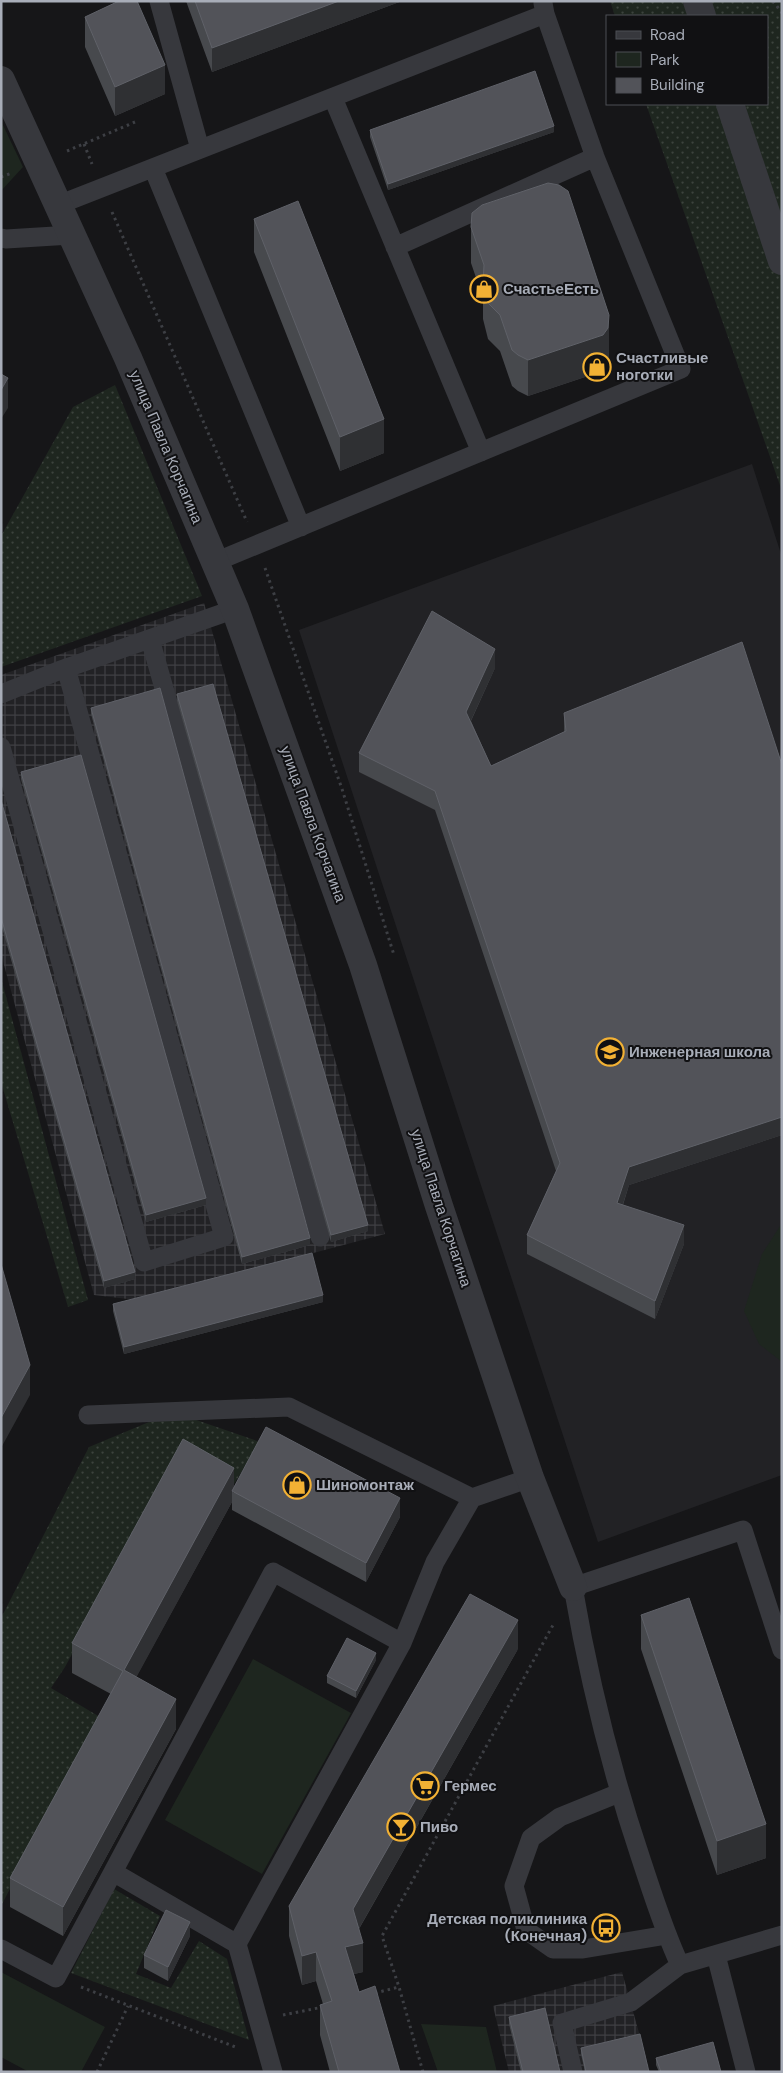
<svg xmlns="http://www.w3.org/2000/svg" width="783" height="2073" font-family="'DM Sans',sans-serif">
<defs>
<pattern id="industrial-grid" width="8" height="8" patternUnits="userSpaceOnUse" patternTransform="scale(1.25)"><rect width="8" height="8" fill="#222225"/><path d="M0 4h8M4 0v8" fill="none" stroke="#3f3f43"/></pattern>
<pattern id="grass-dots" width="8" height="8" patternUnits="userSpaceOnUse" patternTransform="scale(1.25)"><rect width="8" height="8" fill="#1e261f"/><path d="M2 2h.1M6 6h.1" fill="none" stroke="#3c433d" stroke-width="1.8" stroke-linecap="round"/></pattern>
</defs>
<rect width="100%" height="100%" fill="#161618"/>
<path fill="#222225" d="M752,464L782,557V1475L598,1542L299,630Z"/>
<path fill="url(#industrial-grid)" d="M204,603L385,1234L136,1300L94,1295L1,954V675Z
M622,1972L650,2072H509L493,2006Z"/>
<path fill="url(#grass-dots)" d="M610,1H782V491L646,104H767V16H615Z
M115,385L202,596L1,667V536L73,407Z
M1,978L88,1300L68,1307L1,1082Z
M173,1412L260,1442L234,1484L179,1457L65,1667L51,1688L100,1717L1,1906V1618L89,1447Z
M114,1889L160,1916L136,1974L171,1988L199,1941L227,1959L249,2040L71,1973Z"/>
<path fill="#1e261f" d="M1,121L23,167L1,191Z
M782,1223V1362L759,1344L744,1311L762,1254Z
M253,1659L351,1713L262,1874L165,1820Z
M1,1972L105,2027L81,2072H29L1,2057Z
M421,2024L486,2027L497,2072H438Z"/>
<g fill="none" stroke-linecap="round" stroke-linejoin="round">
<path stroke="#3d3f44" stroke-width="3" stroke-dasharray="2.5 4" stroke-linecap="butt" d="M773,1L782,13
M84,144L92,164
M67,151L135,122
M1,177L12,173
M112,212L247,522
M265,568L342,789L394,955
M81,1987L238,2048
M375,1993L399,1987
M283,2015L323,2007
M97,2072L128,2006
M423,2072L399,1987L382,1936L553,1625"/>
<path stroke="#37383d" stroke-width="19" d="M159,1L200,149
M333,98L481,452
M153,168L301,527
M58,205L545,14L543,3
M1,238L6,239L71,235
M395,247L595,157
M215,562L681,369L595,157L545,14
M150,639L320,1237
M1,694L58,671L235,609
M1,747L144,1262L224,1237L66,668
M88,1415L289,1407L472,1498
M619,1793L560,1817L531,1838L514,1886L526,1930L553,1949H583L667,1935
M237,1944L113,1872L273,1572L402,1643
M1,1949L56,1978L113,1872
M716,1955L746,2072
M680,1965C664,1931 653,1895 641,1859C611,1770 589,1680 573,1587L743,1530L782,1650
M273,2072L237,1944L402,1643L435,1562L472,1498L530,1478
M573,2072L562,2023L631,2002L680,1965L782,1935"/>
<path stroke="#37383d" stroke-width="28" d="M697,1L702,16
M1,80L128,358L235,609L363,965L439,1206L530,1478L573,1587
M730,104L782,261"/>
</g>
<path fill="#47494d" d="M186,1H402L212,72Z
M85,17L165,94L115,116L85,47Z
M370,130L554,132L388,190L370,137Z
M254,219L384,453L340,471L254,252Z
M471,227L609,351L608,364L603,371L528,396L518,391L512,386L500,351L488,339L483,319V298L471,263Z
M495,668L471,721L491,766L564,732V713L782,765V1135L629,1185L623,1205L684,1244L655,1319L527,1254V1235L556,1171L435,810L359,772V753Z
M177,694L368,1231L331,1242L177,701Z
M91,708L310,1245L242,1264L91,714Z
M21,772L206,1205L146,1222L21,779Z
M1,800L135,1279L104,1288L1,924Z
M323,1302L124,1354L113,1311V1304Z
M234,1487L400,1517L366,1582L232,1510V1502L136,1677L176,1729L63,1936L10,1907V1878L111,1694L72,1673V1643Z
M641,1615L766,1858L717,1875L641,1649Z
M518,1649L359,1929L363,1972L354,1974L359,1992L400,2072H330L320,2035V2005L323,2004L316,1981L302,1985L289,1936V1906Z
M376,1660L356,1698L327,1683V1676Z
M190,1936L168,1981L144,1968V1955Z
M509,2017L560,2072H521L509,2024Z
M581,2048L649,2072H585L581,2054Z
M656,2058L721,2072H659L656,2065Z"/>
<path fill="#2f3033" d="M339,1H402L212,72V48Z
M165,65V94L115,116V87Z
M554,126V132L388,190V184Z
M609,315V351L608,364L603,371L528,396V360Z
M8,378V408L1,419V390Z
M384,419V453L340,471V437Z
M495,649V668L466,731V712Z
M782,1117V1135L629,1185L617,1222V1203L629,1167Z
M206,1198V1205L146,1222V1215Z
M368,1225V1231L331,1242V1235Z
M684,1225V1244L655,1319V1301Z
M310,1238V1245L242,1264V1257Z
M135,1272V1279L104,1288V1281Z
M323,1295V1302L124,1354V1347Z
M30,1365V1395L1,1448V1418Z
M234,1468V1493L232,1491V1502L124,1700V1670Z
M400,1498V1517L366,1582V1563Z
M518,1620V1649L353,1939V1909Z
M376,1653V1660L356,1698V1691Z
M176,1699V1729L63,1936V1907Z
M766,1824V1858L717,1875V1841Z
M190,1922V1936L168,1981V1967Z
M363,1943V1972L345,1976V1947Z
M316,1952V1981L302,1985V1956Z"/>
<path fill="#525359" stroke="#5f6168" d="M119,1H137L165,65L115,87L85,17Z
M195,1H339L212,48Z
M535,71L554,126L388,184L370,130Z
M548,183L559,185L568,191L609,315L608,328L603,335L528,360L518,355L512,350L500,315L488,303L483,283L484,265L471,227L472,213L482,205Z
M298,201L384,419L340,437L254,219Z
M1,374L8,378L1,390Z
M432,611L495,649L466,712L491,766L566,731L564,713L742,642L782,765V1117L629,1167L617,1203L684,1225L655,1301L527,1235L560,1163L435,791L359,753Z
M213,684L368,1225L331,1235L177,694Z
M160,688L310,1238L242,1257L91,708Z
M81,755L206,1198L146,1215L21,772Z
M1,800L135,1272L104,1281L1,917Z
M312,1253L323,1295L124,1347L113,1304Z
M1,1264L30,1365L1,1418Z
M266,1427L400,1498L366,1563L232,1491Z
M183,1439L234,1468L124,1670L176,1699L63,1907L10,1878L123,1671L72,1643Z
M470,1594L518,1620L353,1909L363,1943L345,1947L359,1992L375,1986L400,2072H339L320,2005L332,2001L316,1952L302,1956L289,1906Z
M689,1598L766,1824L717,1841L641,1615Z
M347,1638L376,1653L356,1691L327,1676Z
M166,1910L190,1922L168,1967L144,1955Z
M545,2008L560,2072H523L509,2017Z
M640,2034L649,2072H586L581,2048Z
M713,2042L721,2072H661L656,2058Z"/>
<defs>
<g id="shop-ring" transform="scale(1.4375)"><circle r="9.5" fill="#111113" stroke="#f2b134" stroke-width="1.5"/><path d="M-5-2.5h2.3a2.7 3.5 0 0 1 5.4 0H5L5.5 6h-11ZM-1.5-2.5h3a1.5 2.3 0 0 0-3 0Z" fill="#f2b134"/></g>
<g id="school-ring" transform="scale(1.4375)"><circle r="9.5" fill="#111113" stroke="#f2b134" stroke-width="1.5"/><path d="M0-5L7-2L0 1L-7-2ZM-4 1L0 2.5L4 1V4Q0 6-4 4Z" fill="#f2b134"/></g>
<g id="supermarket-ring" transform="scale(1.4375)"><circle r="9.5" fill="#111113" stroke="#f2b134" stroke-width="1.5"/><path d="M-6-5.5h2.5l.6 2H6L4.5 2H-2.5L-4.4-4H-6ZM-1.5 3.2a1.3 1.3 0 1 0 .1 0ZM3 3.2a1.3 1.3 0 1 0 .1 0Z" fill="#f2b134"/></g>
<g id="bar-ring" transform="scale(1.4375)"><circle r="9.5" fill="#111113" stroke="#f2b134" stroke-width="1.5"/><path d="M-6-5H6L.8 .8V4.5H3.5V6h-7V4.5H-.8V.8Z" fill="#f2b134"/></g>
<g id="bus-ring" transform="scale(1.4375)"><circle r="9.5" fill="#111113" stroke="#f2b134" stroke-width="1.5"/><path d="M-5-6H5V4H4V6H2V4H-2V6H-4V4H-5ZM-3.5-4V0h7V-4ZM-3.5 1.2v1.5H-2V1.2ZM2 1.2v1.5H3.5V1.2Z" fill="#f2b134"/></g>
</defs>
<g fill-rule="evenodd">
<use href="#shop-ring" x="484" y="289"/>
<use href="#shop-ring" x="597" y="367"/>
<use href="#school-ring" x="610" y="1052"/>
<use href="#shop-ring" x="297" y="1485"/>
<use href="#supermarket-ring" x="425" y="1786"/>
<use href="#bar-ring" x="401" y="1827"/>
<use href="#bus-ring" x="606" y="1928"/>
</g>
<g text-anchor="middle" stroke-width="4" stroke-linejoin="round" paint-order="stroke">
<g font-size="15" font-weight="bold" fill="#a8adb8" stroke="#111113" text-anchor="start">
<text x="503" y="294">СчастьеЕсть</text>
<text x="616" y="363">Счастливые<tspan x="616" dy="17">ноготки</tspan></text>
<text x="629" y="1057">Инженерная школа</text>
<text x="316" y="1490">Шиномонтаж</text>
<text x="444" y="1791">Гермес</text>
<text x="420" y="1832">Пиво</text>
<text x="587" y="1924" text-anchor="end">Детская поликлиника<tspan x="587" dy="17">(Конечная)</tspan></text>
</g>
<g font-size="15" fill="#a8adb8" stroke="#111113">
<text transform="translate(166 447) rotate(67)" y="5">улица Павла Корчагина</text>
<text transform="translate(313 824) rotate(70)" y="5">улица Павла Корчагина</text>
<text transform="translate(441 1208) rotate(72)" y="5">улица Павла Корчагина</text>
</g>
</g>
<rect width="783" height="2073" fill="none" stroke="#a8adb8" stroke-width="5"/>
<rect x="606" y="15" width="162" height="90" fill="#111113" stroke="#4d4f55"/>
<rect x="616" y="31" width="25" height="8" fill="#37383d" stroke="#4d4f55"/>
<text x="650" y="40" font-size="15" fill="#a8adb8">Road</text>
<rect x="616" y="52" width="25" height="15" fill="#1e261f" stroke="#4d4f55"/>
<text x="650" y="65" font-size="15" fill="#a8adb8">Park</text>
<rect x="616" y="78" width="25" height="15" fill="#525359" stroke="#4d4f55"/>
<text x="650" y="90" font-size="15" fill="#a8adb8">Building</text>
</svg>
